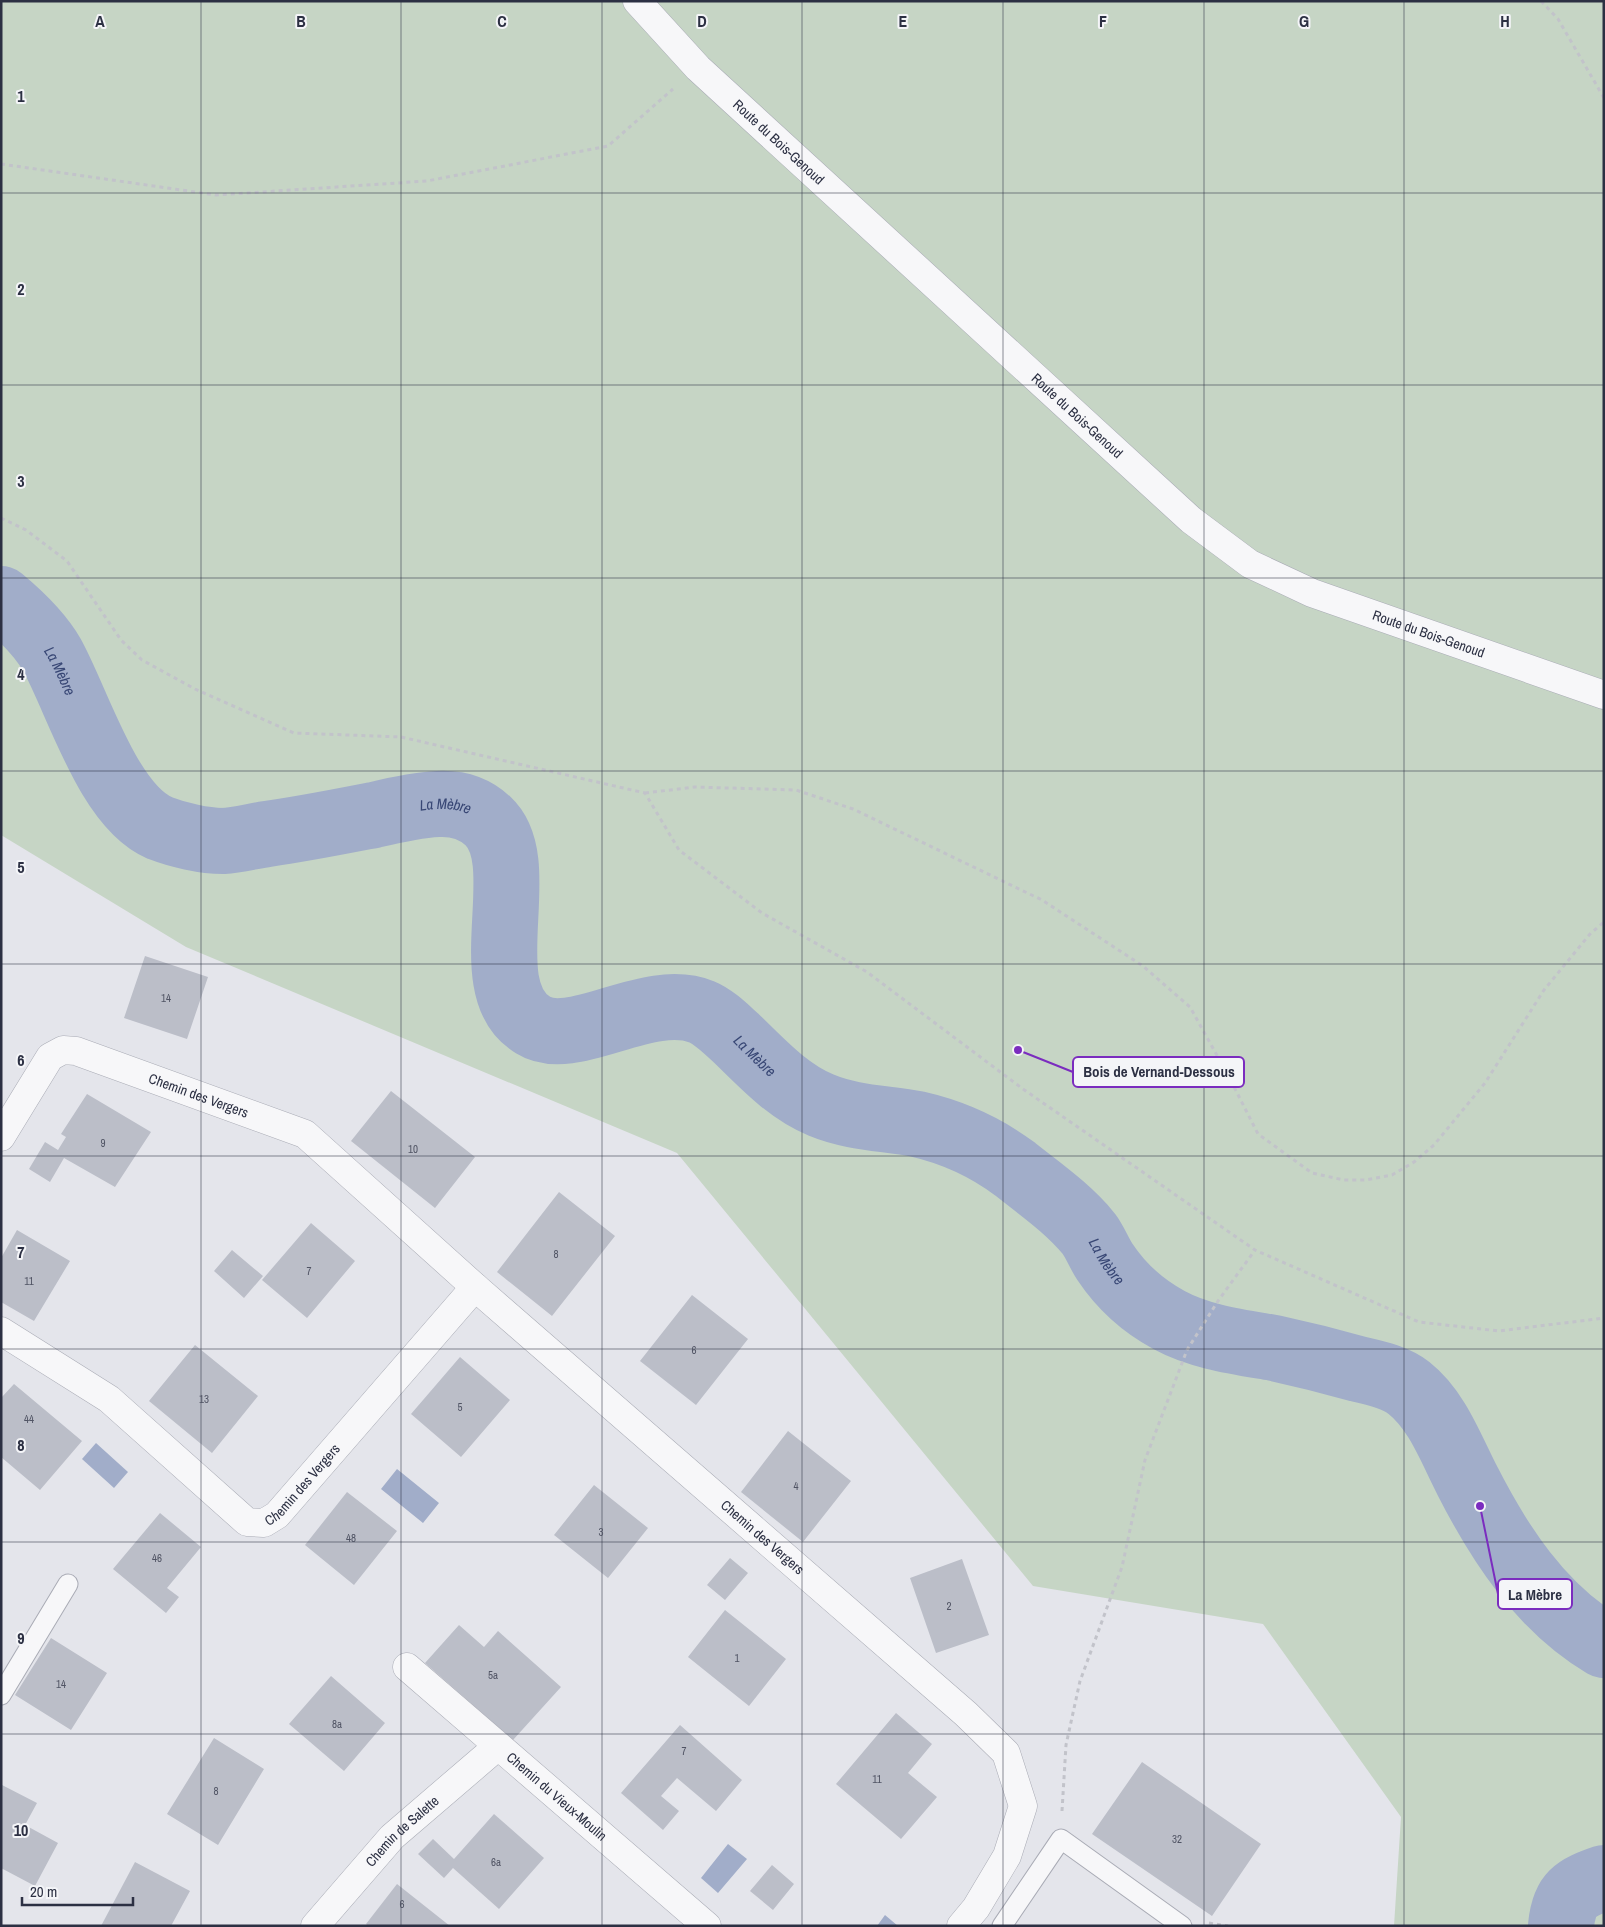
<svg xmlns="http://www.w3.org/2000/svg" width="1605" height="1927" font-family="'Archivo Narrow',sans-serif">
<rect width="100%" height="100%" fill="#e4e5eb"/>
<path fill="#c6d5c5" d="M1,1H1604V1926H1394L1401,1817L1263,1624L1033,1586L677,1153L186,947L1,835Z"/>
<path fill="#a1adc9" d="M96,1443L128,1472L114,1488L82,1459Z
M397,1469L439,1503L423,1523L381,1489Z
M728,1844L747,1859L718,1893L701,1878Z
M885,1915L898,1926H877Z"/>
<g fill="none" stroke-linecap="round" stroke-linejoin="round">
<g stroke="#a1adc9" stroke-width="66">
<path id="s1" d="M1,599C19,614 40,634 52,655C78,702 108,806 160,828C178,835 204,841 223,841C238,840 253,836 267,834C303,829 338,822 374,815C395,810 417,805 438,804C457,803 474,808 488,821C534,864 472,988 533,1025C573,1050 648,990 702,1012C714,1017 726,1029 736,1038C762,1063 787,1091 821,1105C852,1118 885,1118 917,1124C952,1132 987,1148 1015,1169C1040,1189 1069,1209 1089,1234C1095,1242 1099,1253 1105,1262C1121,1286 1143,1306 1169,1320C1200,1337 1239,1342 1274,1348C1302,1354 1330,1361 1358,1369C1375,1373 1395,1377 1409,1388C1437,1410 1451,1449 1467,1480C1499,1543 1541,1608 1604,1645"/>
<path d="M1561,1926C1564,1894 1575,1888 1604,1878"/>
</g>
</g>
<path fill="#bbbec8" d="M145,956L208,977L187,1039L124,1018Z
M391,1091L475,1157L435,1208L351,1141Z
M87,1094L151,1132L115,1187L64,1158L50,1182L29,1169L45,1142L58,1150L66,1137L61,1134Z
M559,1192L615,1236L552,1316L497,1272Z
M311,1223L355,1261L307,1318L262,1280Z
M17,1230L70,1261L34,1321L1,1302V1258Z
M232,1250L263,1276L244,1298L214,1271Z
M692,1295L748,1339L696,1405L640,1361Z
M195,1345L258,1396L212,1453L149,1401Z
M460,1357L510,1400L461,1457L411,1414Z
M14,1384L82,1441L40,1490L1,1457V1398Z
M788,1431L851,1481L803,1542L741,1492Z
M594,1485L648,1528L608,1578L554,1535Z
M347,1492L397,1531L354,1585L305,1545Z
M160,1513L201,1547L167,1588L179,1597L166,1613L113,1569Z
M730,1558L748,1573L725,1600L707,1585Z
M962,1559L989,1635L936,1653L910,1578Z
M725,1610L786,1659L749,1706L688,1657Z
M459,1625L484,1647L498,1631L561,1687L513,1740L425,1663Z
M51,1638L107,1673L71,1730L15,1695Z
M331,1676L385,1723L344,1771L289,1724Z
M896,1713L932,1744L908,1773L937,1797L901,1839L836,1784Z
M680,1725L742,1780L716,1811L677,1778L661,1796L679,1811L663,1830L621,1793Z
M214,1738L264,1769L218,1845L167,1814Z
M1142,1762L1261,1844L1212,1916L1092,1834Z
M2,1785L37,1803L25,1825L58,1843L35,1886L1,1868Z
M494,1814L544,1858L499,1909L453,1868L444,1878L418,1854L433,1839L454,1859Z
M135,1862L190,1891L171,1926H101Z
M772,1865L794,1884L773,1910L750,1891Z
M397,1884L450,1926H368L366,1924Z"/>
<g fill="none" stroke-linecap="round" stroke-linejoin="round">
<g stroke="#a9abb5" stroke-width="21">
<path id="lane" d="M1,1695L68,1584
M1002,1926L1061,1839L1182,1926"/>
</g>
<g stroke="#a9abb5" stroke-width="29">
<g id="street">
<path id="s2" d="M637,1L698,68L1191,520L1250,564L1312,593L1604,695"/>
<path id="s3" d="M1,1137L50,1057L63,1050L76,1051L305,1134L475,1287L966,1714L1006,1753L1023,1806L1007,1856L976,1908L961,1926"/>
<path id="s4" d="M1,1331L109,1399L247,1522L264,1523L277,1515L475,1287"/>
<path id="s5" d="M407,1667L707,1926"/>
<path id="s6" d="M315,1926L392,1837L498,1746"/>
</g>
</g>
<path stroke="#c2c3ca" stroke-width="3" stroke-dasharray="4 4" stroke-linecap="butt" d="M1541,1L1558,19L1604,98
M1,164L216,195L427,181L608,146L673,89
M1,518L26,530L67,561L121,640L142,660L195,689L294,733L401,737L645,793L679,850L762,913L867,972L1023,1089L1255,1250L1419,1322L1499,1331L1604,1318
M645,793L695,787L796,790L853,809L1042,900L1143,966L1190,1007L1228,1075L1258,1134L1312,1173L1344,1180H1366L1392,1175L1414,1162L1434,1145L1485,1083L1544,990L1590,934L1604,922
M1062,1811L1066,1745L1080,1681L1122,1567L1145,1460L1187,1350L1218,1301L1255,1250
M1209,1923L1228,1926"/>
<use href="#lane" stroke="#f7f7f9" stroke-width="19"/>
<use href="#street" stroke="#f7f7f9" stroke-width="28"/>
</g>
<path fill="none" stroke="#2c3043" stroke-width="1" stroke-opacity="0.55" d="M201,1V1926M401,1V1926M602,1V1926M802,1V1926M1003,1V1926M1204,1V1926M1404,1V1926M1,193H1604M1,385H1604M1,578H1604M1,771H1604M1,964H1604M1,1156H1604M1,1349H1604M1,1542H1604M1,1734H1604"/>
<g text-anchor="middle" stroke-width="4" stroke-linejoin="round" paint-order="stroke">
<g font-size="11" fill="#505464">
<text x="166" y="1002">14</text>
<text x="103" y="1147">9</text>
<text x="413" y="1153">10</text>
<text x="556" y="1258">8</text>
<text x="309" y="1275">7</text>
<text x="29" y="1285">11</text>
<text x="694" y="1354">6</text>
<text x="204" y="1403">13</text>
<text x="460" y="1411">5</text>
<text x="29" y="1423">44</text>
<text x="796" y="1490">4</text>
<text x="601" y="1536">3</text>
<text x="351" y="1542">48</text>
<text x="157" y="1562">46</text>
<text x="949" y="1610">2</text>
<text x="737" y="1662">1</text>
<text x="493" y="1679">5a</text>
<text x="61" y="1688">14</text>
<text x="337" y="1728">8a</text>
<text x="684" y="1755">7</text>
<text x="877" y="1783">11</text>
<text x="216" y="1795">8</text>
<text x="1177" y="1843">32</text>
<text x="496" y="1866">6a</text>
<text x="402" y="1908">6</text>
</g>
<g font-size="14" fill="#2c3043" stroke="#f4f5f8">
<text dy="5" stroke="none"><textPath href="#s2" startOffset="200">Route du Bois-Genoud</textPath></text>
<text dy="5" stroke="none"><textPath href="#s2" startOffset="605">Route du Bois-Genoud</textPath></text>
<text dy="5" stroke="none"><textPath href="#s2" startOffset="1025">Route du Bois-Genoud</textPath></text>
<text dy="5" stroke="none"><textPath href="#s3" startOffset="252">Chemin des Vergers</textPath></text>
<text dy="5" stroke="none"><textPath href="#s4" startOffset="384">Chemin des Vergers</textPath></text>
<text dy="5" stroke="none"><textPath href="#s3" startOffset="975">Chemin des Vergers</textPath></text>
<text dy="5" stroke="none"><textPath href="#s5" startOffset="198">Chemin du Vieux-Moulin</textPath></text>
<text dy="5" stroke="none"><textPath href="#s6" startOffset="129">Chemin de Salette</textPath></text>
</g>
<g font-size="15" font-style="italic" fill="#384775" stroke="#f4f5f8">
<text dy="5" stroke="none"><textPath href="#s1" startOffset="94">La Mèbre</textPath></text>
<text dy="5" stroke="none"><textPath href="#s1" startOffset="574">La Mèbre</textPath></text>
<text dy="5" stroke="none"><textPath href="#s1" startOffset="1081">La Mèbre</textPath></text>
<text dy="5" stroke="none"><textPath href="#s1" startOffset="1502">La Mèbre</textPath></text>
</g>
</g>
<g font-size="16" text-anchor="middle" font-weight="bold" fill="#2c3043" stroke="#f4f5f8" stroke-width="4" stroke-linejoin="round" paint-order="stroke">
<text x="100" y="27">A</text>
<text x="301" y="27">B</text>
<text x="502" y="27">C</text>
<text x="702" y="27">D</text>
<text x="903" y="27">E</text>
<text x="1103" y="27">F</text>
<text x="1304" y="27">G</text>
<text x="1505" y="27">H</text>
<text x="21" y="102">1</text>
<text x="21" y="295">2</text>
<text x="21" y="487">3</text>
<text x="21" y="680">4</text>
<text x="21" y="873">5</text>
<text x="21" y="1066">6</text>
<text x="21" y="1258">7</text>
<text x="21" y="1451">8</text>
<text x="21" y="1644">9</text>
<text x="21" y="1836">10</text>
</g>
<path fill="none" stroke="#7b2cbf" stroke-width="2" d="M1018 1050L1073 1072M1480 1506L1498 1594"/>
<g fill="#7b2cbf" stroke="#f4f5f8" stroke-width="2">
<circle cx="1018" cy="1050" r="5"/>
<circle cx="1480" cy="1506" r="5"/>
</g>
<g fill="#f4f5f8" stroke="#7b2cbf" stroke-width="2">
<rect x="1073" y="1057" width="171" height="30" rx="5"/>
<rect x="1498" y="1579" width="74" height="30" rx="5"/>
</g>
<g font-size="15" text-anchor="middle" font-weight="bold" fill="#2c3043">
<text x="1159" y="1077">Bois de Vernand-Dessous</text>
<text x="1535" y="1600">La Mèbre</text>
</g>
<rect width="1605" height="1927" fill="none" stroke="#2c3043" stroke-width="5"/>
<path d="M22 1897v8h111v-8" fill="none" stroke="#2c3043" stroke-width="2.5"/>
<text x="30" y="1897" font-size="15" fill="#2c3043" stroke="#f4f5f8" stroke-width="4" paint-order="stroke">20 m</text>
</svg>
